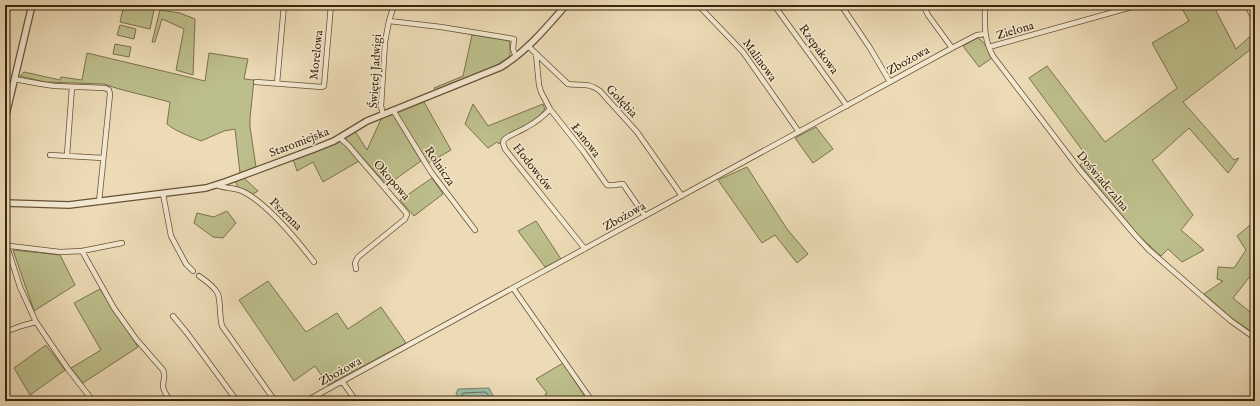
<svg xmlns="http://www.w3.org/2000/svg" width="1260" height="406" font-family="'IM FELL English',serif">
<rect width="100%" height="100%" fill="#ecdbb6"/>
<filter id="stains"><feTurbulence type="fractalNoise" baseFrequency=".005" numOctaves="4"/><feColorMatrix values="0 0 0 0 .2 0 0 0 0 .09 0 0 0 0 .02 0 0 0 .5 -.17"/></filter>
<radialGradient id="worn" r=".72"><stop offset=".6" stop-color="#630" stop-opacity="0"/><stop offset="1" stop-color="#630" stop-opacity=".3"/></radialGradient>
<path fill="#bcbe8b" stroke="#7c724c" d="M124,5H134L154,10L150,29L120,22Z
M1180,5H1213L1236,49L1255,32V46L1183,102L1234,160L1239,158L1228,173L1189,128L1157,157L1152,160L1193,215L1181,230L1204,250L1182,262L1168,249L1161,256L1138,235L1080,165L1088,158L1029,78L1047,66L1105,142L1177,88L1152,43L1189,21Z
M160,10L180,13L195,19L193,75L176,70L184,29L162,19L155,42H152Z
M120,25L136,29L134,39L117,35Z
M472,35L509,40L510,46V56L497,65L436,91L434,88L463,76Z
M977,38C985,40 988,51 992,58L979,67L963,46Z
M115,44L131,47L129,57L113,54Z
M87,53L205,81L209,53L248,59L244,79L254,80L250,118V127L256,167L240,173L235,129L224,131L201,141C189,136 177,132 167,124L170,102L119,89L104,84L45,82L20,76L24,72L60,80L61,77L82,80Z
M424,102L451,150L428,163L396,111Z
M473,104L488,126L543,104L545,109L537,119L524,127L505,136L499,144L497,142L488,148L465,124Z
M392,113L421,161L387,185L345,138L355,131L367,150L381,119Z
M816,127L833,149L813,163L795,138Z
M341,141L359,161L323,182L313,162L297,171L293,159Z
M747,167L787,229L808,254L797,263L775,235L762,243L718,180Z
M243,177L245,179L258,191L253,194L238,188L235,180Z
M432,178L443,194L414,216L400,200Z
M227,211L236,223L223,238L213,237L194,223L197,213L214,217Z
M536,221L561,259L545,267L518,231Z
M1255,221V270L1233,298L1255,316V334L1234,320L1204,294L1223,281L1217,279L1218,267L1234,268L1246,250L1237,236Z
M13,250L60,255L75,285L34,311Z
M268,281L306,332L337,313L348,329L381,307L406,343L328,385L315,366L294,381L239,300Z
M100,289L138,347L83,383L71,368L101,350L74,303Z
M46,345L65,370L30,395L14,368Z
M563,363L588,401H550L545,394L547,393L536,379Z"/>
<path fill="#9abca8" stroke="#74806a" d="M489,388L496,401H461L456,394L458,389Z"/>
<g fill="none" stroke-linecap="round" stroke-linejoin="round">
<path stroke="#6a715a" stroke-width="1" d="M464,401L462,395L463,393L485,392L487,393L491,401"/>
<g stroke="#675336" stroke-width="6">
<path id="minor" d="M698,5L743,52L799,132
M774,5L847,106
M841,5L870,48L890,82
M923,5L928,15L952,48
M985,5C985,25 983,37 993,56L1080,170L1135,235L1149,250L1211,304L1231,321L1255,338
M1247,5L1255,21
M389,21L441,27L514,39L513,49L516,57
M528,46L568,84C580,86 589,82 600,91L637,132L682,196
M989,47L1139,5
M536,54L539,85L541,92L550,109L583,151L607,185C613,186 617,184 623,184L645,216
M14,79L41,84L55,86L105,88L109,90L110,94L99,202
M256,82L322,87L324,86L331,5
M277,83L284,5
M550,109C543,117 536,122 527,127C521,131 508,135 504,140C502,143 504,146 505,149L585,249
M393,110L431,172L475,230
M383,115L381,106L385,42L389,21L394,5
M340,138L348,145L407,214L405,219L358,257L355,263L356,269
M50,155L103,158
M67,155L72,87
M217,185C225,189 234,187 244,192C269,205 297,240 314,262
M163,194L171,236L186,264L193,271
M5,240L20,287L36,322L68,369L93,401
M5,247L10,246L60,252L82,251L122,243
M82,251L114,308L136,339L163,370C166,377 163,379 163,386C163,391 168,397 170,401
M199,276C205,280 214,286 218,294C221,304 219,315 222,326L275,401
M513,288L592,401
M173,316L187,333L237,401
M5,332L21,326L36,322
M342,381L356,401
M306,401L952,48L977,35L985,34"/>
</g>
<g stroke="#675336" stroke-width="8">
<path id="tertiary" d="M5,119L32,5
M5,203L69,205L190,190L206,188L225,182L314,149L334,141L367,121L501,67C527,51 546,28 566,5"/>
</g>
<use href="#minor" stroke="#f3e8d0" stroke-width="4.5"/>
<use href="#tertiary" stroke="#f3e8d0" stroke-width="5.5"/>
</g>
<g text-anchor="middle" stroke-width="3" stroke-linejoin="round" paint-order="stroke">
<g font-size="12" fill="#3b260c" stroke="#f3e8d0">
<text transform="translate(1015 30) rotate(-16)" y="4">Zielona</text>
<text transform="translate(819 49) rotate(54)" y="4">Rzepakowa</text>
<text transform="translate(316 55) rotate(-84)" y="4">Morelowa</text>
<text transform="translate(760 60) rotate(54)" y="4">Malinowa</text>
<text transform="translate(908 60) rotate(-29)" y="4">Zbożowa</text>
<text transform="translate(375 71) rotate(-87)" y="4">Świętej Jadwigi</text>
<text transform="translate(622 101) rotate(47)" y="4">Gołębia</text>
<text transform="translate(586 140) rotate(52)" y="4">Łanowa</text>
<text transform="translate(299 142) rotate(-21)" y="4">Staromiejska</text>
<text transform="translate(440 166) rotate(56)" y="4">Rolnicza</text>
<text transform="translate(533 167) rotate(52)" y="4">Hodowców</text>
<text transform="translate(392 180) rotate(49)" y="4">Okopowa</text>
<text transform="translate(1103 181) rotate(50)" y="4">Doświadczalna</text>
<text transform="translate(286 214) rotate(45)" y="4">Pszenna</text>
<text transform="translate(624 216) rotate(-29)" y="4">Zbożowa</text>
<text transform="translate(340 371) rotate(-29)" y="4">Zbożowa</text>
</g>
</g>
<rect width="1260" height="406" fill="none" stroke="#ecdbb6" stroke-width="20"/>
<rect x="6" y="6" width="1248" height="394" fill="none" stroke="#3b260c" stroke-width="2"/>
<rect x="10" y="10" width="1240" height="386" fill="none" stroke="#3b260c"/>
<rect width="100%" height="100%" filter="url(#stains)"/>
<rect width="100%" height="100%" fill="url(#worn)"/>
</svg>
